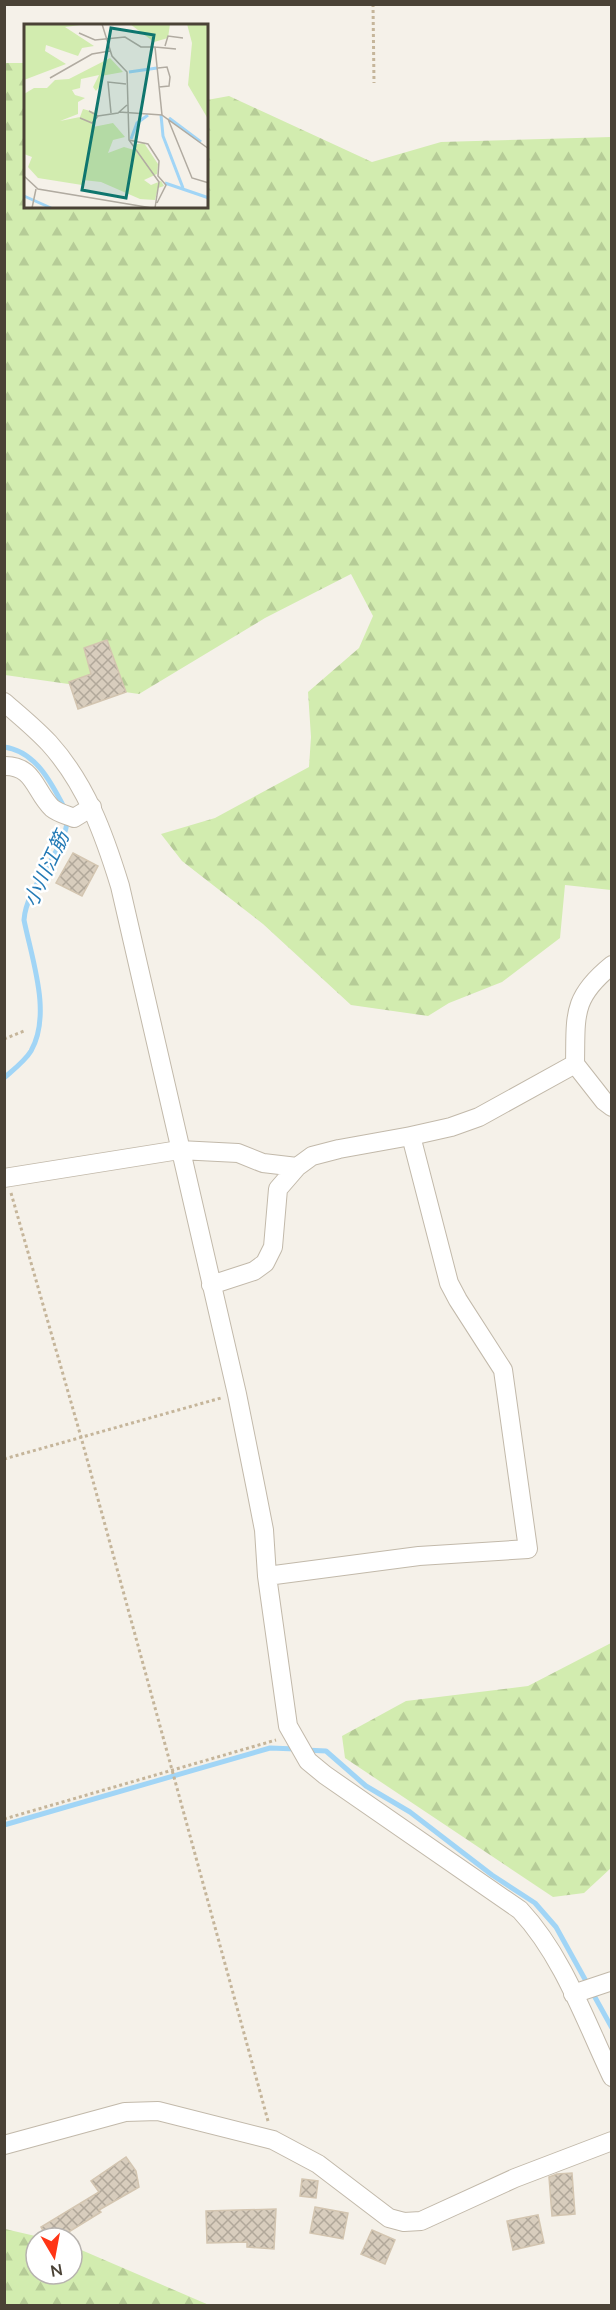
<svg xmlns="http://www.w3.org/2000/svg" width="616" height="2310" font-family="Mulish,'Noto Sans JP',sans-serif">
<defs>
<pattern id="forest-firs" width="22" height="20" patternUnits="userSpaceOnUse" patternTransform="scale(1.5)"><rect width="22" height="20" fill="#d2ecaf"/><path d="M5 1l3.5 6h-7zM16 11l3.5 6h-7z" fill="#b6cc97"/></pattern>
<pattern id="building-cross-hatch" width="8" height="8" patternUnits="userSpaceOnUse" patternTransform="scale(1.5)"><rect width="8" height="8" fill="#d8cdbd"/><path d="M0 0l8 8M0 8l8-8" fill="none" stroke="#b1a89a"/></pattern>
</defs>
<rect width="100%" height="100%" fill="#f5f1e9"/>
<path fill="url(#forest-firs)" d="M5,63H25L26,207H207V100L229,96L372,162L441,142L611,137V890L565,885L560,938L502,982L449,1003L428,1016L351,1005L263,924L182,861L161,834L215,818L309,767L311,737L308,692L359,648L373,616L351,574L265,618L139,694L5,675Z
M611,1643V1868L584,1893L553,1897L345,1758L342,1736L406,1701L528,1686Z
M5,2229L44,2238H36V2274H72V2246L209,2305H5Z"/>
<g fill="none" stroke-linecap="round" stroke-linejoin="round">
<path stroke="#a1d5f6" stroke-width="5" d="M4,747C36,751 52,784 65,809
M4,1078C13,1070 25,1061 31,1051C52,1014 32,960 24,920C26,885 69,846 67,818
M305,1750L326,1751L366,1786L410,1812L492,1875L535,1903L556,1927L612,2028
M4,1825L270,1748L296,1749"/>
</g>
<path fill="url(#building-cross-hatch)" stroke="#d3c5b0" stroke-width="1.5" d="M107,640L126,692L78,709L69,682L91,674L84,648Z
M73,853L98,866L82,896L56,883Z
M126,2157L136,2171L139,2187L99,2210L101,2212L59,2238H47L41,2227L99,2192L91,2181Z
M572,2173L575,2214L552,2216L549,2177L557,2174Z
M302,2179L318,2181L316,2198L300,2196Z
M315,2207L348,2213L343,2239L310,2233Z
M276,2209L274,2249L247,2247V2242L207,2243L206,2211Z
M538,2215L544,2243L513,2250L507,2221Z
M372,2230L395,2240L385,2264L361,2254Z"/>
<g fill="none" stroke-linecap="round" stroke-linejoin="round">
<g stroke="#c2b9aa" stroke-width="20">
<path id="minor" d="M4,702C19,715 35,728 49,743C86,784 104,834 120,886L237,1394L256,1489L264,1530L267,1576L288,1726L308,1761L325,1775L520,1910C563,1956 585,2020 612,2077
M4,766C34,765 35,792 52,808C58,813 67,815 74,818L92,807
M575,1064C576,1016 571,998 612,965
M4,1178L179,1150L238,1153L263,1163L297,1167
M211,1285L254,1271L265,1263L273,1247L278,1189L297,1167L312,1156L339,1149L411,1136L451,1127L479,1117L575,1064L604,1101L612,1107
M267,1576L419,1556L528,1549L503,1370L458,1300L449,1283L411,1136
M573,1994L612,1981
M4,2145L125,2112L158,2111L273,2140L318,2164L389,2218L404,2222L421,2221L515,2178L612,2141"/>
</g>
<path stroke="#c5b59a" stroke-width="3" stroke-dasharray="3 3" stroke-linecap="butt" d="M373,4L374,83
M4,1039L24,1031
M11,1193L81,1437L268,2121
M4,1459L221,1398
M4,1819L276,1740"/>
<use href="#minor" stroke="#fff" stroke-width="18"/>
</g>
<g text-anchor="middle" stroke-width="5" stroke-linejoin="round" paint-order="stroke">
<g font-size="20" font-style="italic" fill="#257bb6" stroke="#fff">
<text transform="translate(46 869) rotate(-65)" y="7">小川江筋</text>
</g>
</g>
<g transform="translate(24 24)">
<rect width="184" height="184" fill="#f5f1e9"/>
<path d="M0,0H64L41,3L70,22L58,24L54,32L22,21L21,27L42,40L0,56ZM106,0H146L144,14L130,18ZM163,0H184V95L164,61L168,19ZM86,34L99,48L77,52L79,57L72,67L69,63L75,51L57,55L56,64L48,66L51,71L61,74L54,78V90L36,97L56,93L59,85L70,88L69,103L89,99L101,113L89,116L84,129L100,123L110,126L113,120L120,119L134,140L133,150L120,156L127,161L137,157L140,162L134,164L131,176L116,175L77,158L59,156L58,161L14,154L4,143L8,133L0,130V70L10,64H23L31,56L45,55Z" fill="#d2ecaf"/>
<path fill="none" stroke="#a1d5f6" stroke-width="3" d="M105,48L133,44M137,91L139,112L159,164M145,94L177,118M107,115L113,99L124,91M141,159L185,174M0,172L27,184"/>
<path fill="none" stroke="#b1aba1" stroke-width="1.5" d="M78,0L88,32L103,48L105,116L135,158L131,184M55,9L71,16L101,13L117,23H131L138,91L185,125M141,22L144,12L159,14M131,23L152,25M134,44L143,43L146,53L145,62L135,63M26,54L68,30L86,27M65,87L74,92L94,89L103,81M95,88L138,91M87,89L84,58L102,60M56,94L68,99L74,92M144,95L168,154L185,159M105,116L124,120L135,137L134,152L142,161L133,179M0,152L14,165L128,184M8,184L12,165"/>
<path fill="#0f766e" fill-opacity="0.15" stroke="#0f766e" stroke-width="3" d="M87,4L130,11L102,174L58,166Z"/>
<rect width="184" height="184" fill="none" stroke="#4a4236" stroke-width="3"/>
</g>
<rect width="616" height="2310" fill="none" stroke="#4a4236" stroke-width="12"/>
<g transform="translate(54 2256) rotate(170)"><circle r="28" fill="#ffffff" stroke="#b7b3af" stroke-width="1.5"/>
<path d="M0-4.5L10 22L0 15L-10 22Z" fill="#ff3516"/>
<text y="-9" font-size="16" font-weight="bold" text-anchor="middle" fill="#4a4236">N</text>
</g>
</svg>
